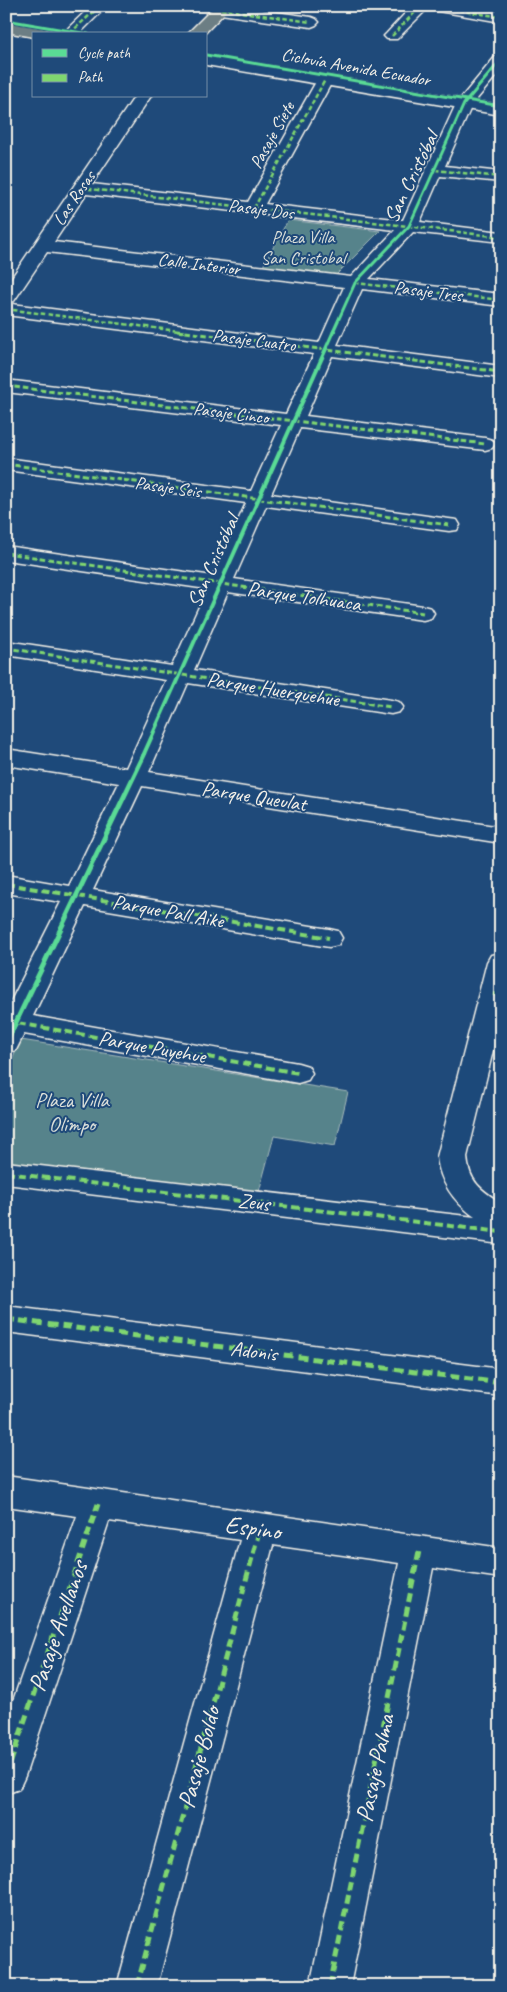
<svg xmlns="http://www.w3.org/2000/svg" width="507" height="1992" font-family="Caveat,sans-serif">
<rect width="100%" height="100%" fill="#1f4a7a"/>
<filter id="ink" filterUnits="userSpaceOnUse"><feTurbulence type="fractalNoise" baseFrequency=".02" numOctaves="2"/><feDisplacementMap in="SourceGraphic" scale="10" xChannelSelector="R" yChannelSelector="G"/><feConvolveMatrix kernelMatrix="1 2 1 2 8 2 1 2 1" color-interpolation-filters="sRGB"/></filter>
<g filter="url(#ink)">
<path fill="#57838b" stroke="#a6baba" d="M288,220L380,231L334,277L262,268Z
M21,1040L348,1092L335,1146L274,1136L257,1199L6,1169V1071Z"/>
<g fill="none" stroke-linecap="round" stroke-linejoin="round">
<g stroke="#f4f1e8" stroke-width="3">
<path id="minor" d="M91,6H107L79,34H62Z
M215,6H233L311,17L316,19L319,22L316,25L311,27L221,14L216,12L213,9Z
M412,6H462L501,12V22L427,9L397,39H387L384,36L387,33Z
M501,55V70L472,105L445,166L501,172V182L440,176L420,222L501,232V242L413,232L369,279L501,294V306L362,289L337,345L501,366V378L332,356L306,416L485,438L492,440L495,444L492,448L485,450L300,428L271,494L449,519L457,520L460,525L457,530L449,531L266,506L234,579L423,606L431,608L434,613L431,618L423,620L228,592L194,670L391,700L399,702L403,707L399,712L391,714L188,683L149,772L501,827V843L142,786L93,890L329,929L338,931L342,938L338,945L329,947L85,906L33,1016L298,1063L308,1066L312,1073L308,1080L298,1083L24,1034L16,1050L6,1053V1011L61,902L6,893V875L69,886L119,783L6,765V749L126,768L166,680L6,655V641L172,666L207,589L6,560V546L213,576L246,503L6,470V458L251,491L281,425L6,392V380L286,414L314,354L6,315V286L135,96H151L92,184L248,202L317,80L319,77H331L333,80L265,204L403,220L456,104L495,57ZM86,194L395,230L351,277L54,242ZM47,252L344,287L319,343L12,304Z
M501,953V1018L467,1157C469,1182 481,1190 501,1203V1244L6,1184V1162L475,1217C454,1202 440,1183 437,1157L487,962L491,955Z
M6,1306L501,1369V1396L6,1332Z
M6,1476L501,1548V1578L433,1568L350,1986H310L399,1563L273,1545L157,1986H117L240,1540L109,1521L25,1776L19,1789L6,1794V1721L77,1516L6,1506Z"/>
</g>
<g stroke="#f4f1e8" stroke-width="3">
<path id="secondary" d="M206,55L501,105V115L206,65Z"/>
</g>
<g stroke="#f4f1e8" stroke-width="3">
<path id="primary" d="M215,6H231L204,34H187Z
M6,22L45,29L50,31L53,34H34V37L6,32Z"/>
</g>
<use href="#minor" fill="#1f4a7a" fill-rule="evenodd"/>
<use href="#secondary" fill="#1f4a7a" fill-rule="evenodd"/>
<use href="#primary" fill="#6c7e84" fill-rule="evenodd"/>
<path stroke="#7fd670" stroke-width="2.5" stroke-dasharray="4.5 2.5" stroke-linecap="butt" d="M432,6L501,17
M221,9L311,22
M70,33L100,6
M392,36L421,6
M435,170L501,177
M81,188L501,237
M254,208L325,80
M355,283L501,300
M6,309L186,332"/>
<path stroke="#7fd670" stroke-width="3" stroke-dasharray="5.5 3" stroke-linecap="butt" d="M177,331L501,372
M6,386L485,444
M6,464L449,525
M6,553L423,613
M6,648L391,707"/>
<path stroke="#7fd670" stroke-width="4" stroke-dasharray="8 4" stroke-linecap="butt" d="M6,884L329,938
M493,994L501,995
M6,1021L298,1073
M6,1173L501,1232"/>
<path stroke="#7fd670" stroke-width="5" stroke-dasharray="9 5" stroke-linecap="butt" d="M6,1319L501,1383
M6,1776L98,1504
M137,1986L260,1528
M330,1986L419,1551"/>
<g stroke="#1f4a7a" stroke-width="5">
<path id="cycleway-far2" d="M6,20L88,34
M206,55L501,106
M333,332L355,283L409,226L464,104L501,60"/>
</g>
<g stroke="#1f4a7a" stroke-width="6">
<path id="cycleway-far1" d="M143,756L334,331"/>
</g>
<g stroke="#1f4a7a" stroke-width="8">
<path id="cycleway" d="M6,1043L144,755"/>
</g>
<use href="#cycleway-far2" stroke="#5adb95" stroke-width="3"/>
<use href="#cycleway-far1" stroke="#5adb95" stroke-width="4"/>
<use href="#cycleway" stroke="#5adb95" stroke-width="5"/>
</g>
</g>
<g text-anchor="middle" stroke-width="4" stroke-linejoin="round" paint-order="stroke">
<g font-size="18" fill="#f4f1e8" stroke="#1f4a7a">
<text transform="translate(356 67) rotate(10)" y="6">Ciclovía Avenida Ecuador</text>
<text transform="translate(272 135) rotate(-61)" y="6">Pasaje Siete</text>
<text transform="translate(74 198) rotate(-56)" y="6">Las Rosas</text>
<text transform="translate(261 209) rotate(7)" y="6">Pasaje Dos</text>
<text transform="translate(199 264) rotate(7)" y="6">Calle Interior</text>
<text transform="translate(428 291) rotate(7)" y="6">Pasaje Tres</text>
<text transform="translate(254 340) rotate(7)" y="6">Pasaje Cuatro</text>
<text transform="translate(231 413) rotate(7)" y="6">Pasaje Cinco</text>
<text transform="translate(168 487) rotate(8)" y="6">Pasaje Seis</text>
</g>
<g font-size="18" fill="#dce0da" stroke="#1f4a7a">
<text x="303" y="243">Plaza Villa<tspan x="303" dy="21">San Cristobal</tspan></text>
</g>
<g font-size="21" fill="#f4f1e8" stroke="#1f4a7a">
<text transform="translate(411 177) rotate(-64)" y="7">San Cristóbal</text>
<text transform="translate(213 561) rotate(-66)" y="7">San Cristóbal</text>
<text transform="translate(304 596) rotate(8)" y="7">Parque Tolhuaca</text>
<text transform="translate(273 689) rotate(9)" y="7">Parque Huerquehue</text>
<text transform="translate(254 796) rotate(9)" y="7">Parque Queulat</text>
<text transform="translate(168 911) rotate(10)" y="7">Parque Pall Aike</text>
<text transform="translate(152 1047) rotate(10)" y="7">Parque Puyehue</text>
<text transform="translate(254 1202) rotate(7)" y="7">Zeus</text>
<text transform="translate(254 1351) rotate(7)" y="7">Adonis</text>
</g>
<g font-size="21" fill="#dce0da" stroke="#1f4a7a">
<text x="72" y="1107">Plaza Villa<tspan x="72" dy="24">Olimpo</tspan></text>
</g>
<g font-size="25" fill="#f4f1e8" stroke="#1f4a7a">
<text transform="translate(253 1527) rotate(8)" y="9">Espino</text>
<text transform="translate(57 1626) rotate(-71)" y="9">Pasaje Avellanos</text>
<text transform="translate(198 1757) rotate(-75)" y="9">Pasaje Boldo</text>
<text transform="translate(374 1768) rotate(-78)" y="9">Pasaje Palma</text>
</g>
</g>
<rect width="507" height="1992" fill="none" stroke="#1f4a7a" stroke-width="25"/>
<rect x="12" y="12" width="482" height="1967" fill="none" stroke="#f4f1e8" stroke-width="2" filter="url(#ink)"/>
<rect x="32" y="32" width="175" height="65" fill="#1f4a7a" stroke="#748da6"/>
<rect x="42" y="49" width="25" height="8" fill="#5adb95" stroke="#748da6"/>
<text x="78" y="58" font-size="15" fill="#f4f1e8">Cycle path</text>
<rect x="42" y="74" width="25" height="8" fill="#7fd670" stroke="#748da6"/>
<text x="78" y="82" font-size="15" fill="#f4f1e8">Path</text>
</svg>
